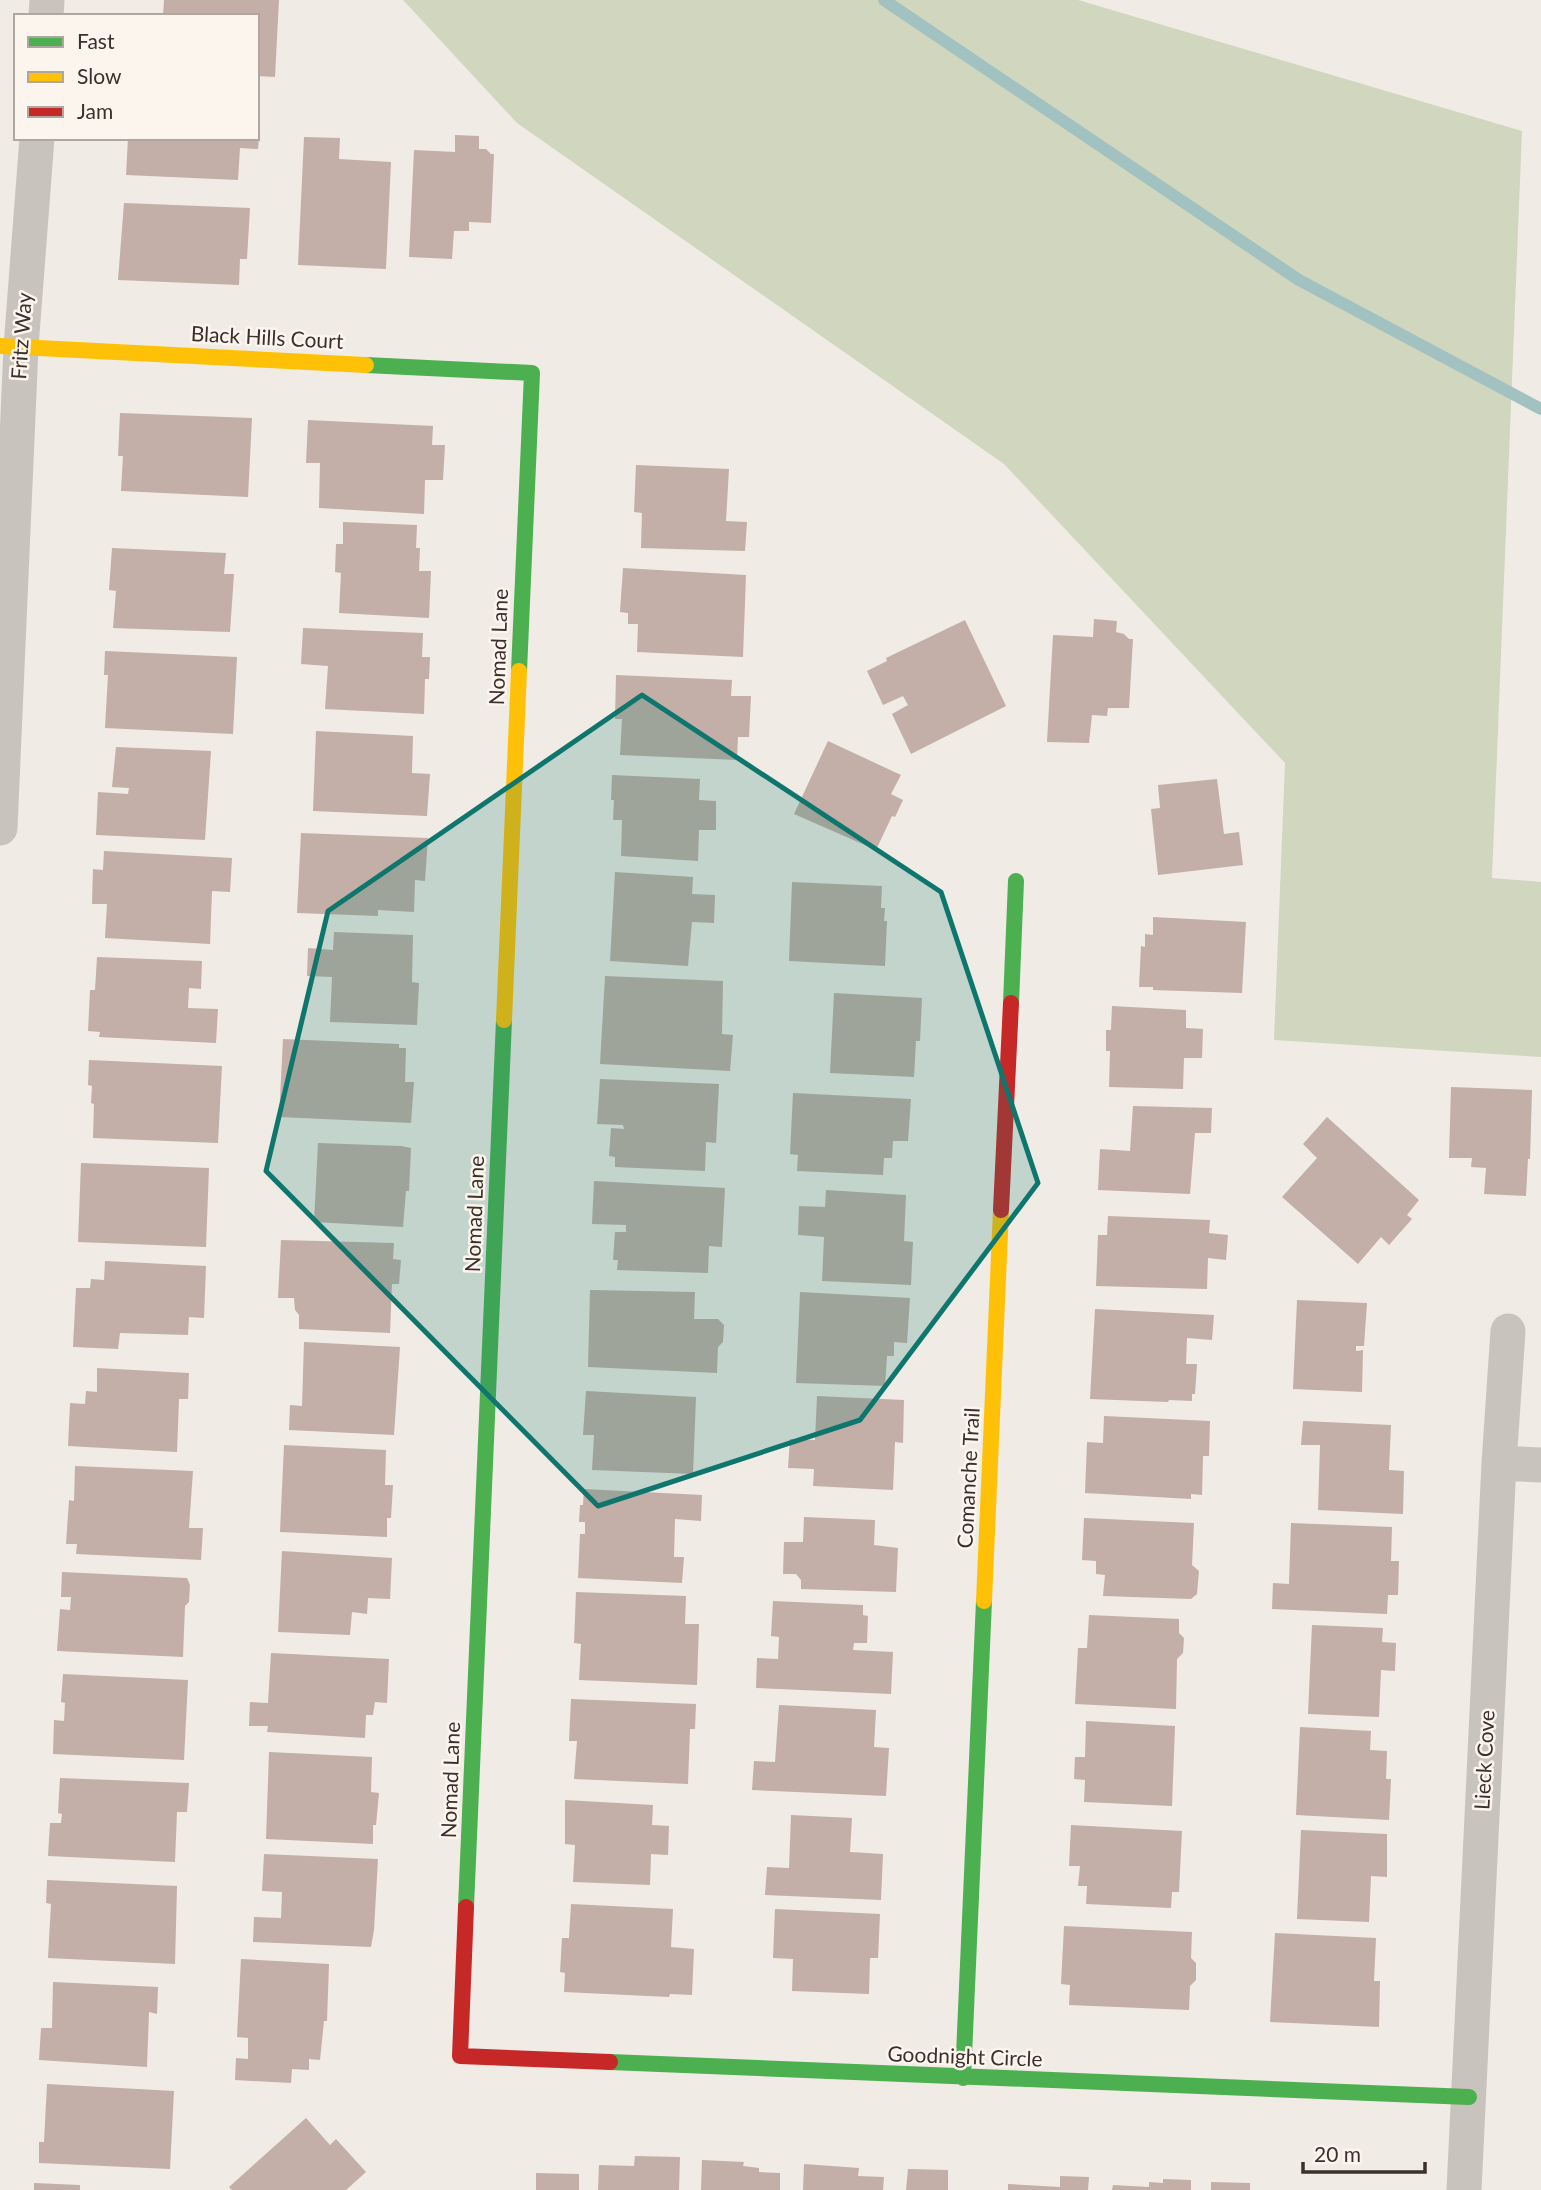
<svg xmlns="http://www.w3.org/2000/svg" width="1541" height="2190" font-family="Lato,sans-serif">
<rect width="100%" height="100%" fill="#f0ebe5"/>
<path fill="#d1d6bf" d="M403,0H1078L1522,131L1492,878L1541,882V1057L1274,1040L1285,763L1004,464L517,123Z"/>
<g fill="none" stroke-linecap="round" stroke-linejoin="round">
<path stroke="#a1c2c1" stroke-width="12" d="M884,0L1299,280L1541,409"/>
</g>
<path fill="#c3afa7" d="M164,0H279L275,77L257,76V16H163Z
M455,135L479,136V149H486L491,154H494L491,223L469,222V231H454L452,259L409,257L414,150L455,152Z
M304,137L340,138L339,159L391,162L386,269L298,265Z
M128,138H259L258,149L240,148L238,180L126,175Z
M124,203L250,208L247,259H240L239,285L118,280Z
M120,413L252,418L248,497L121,491L123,456H118Z
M308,420L433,426L432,445H445L443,480H425L424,514L319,508L320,463H306Z
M636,465L729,469L726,521L747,522L745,551L641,548L642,513L634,512Z
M343,522L417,525L416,548H420L419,571H431L429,618L339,613L341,573L335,572L336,544H343Z
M112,548L226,553L224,574H234L230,632L113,628L116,591L109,590Z
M623,568L746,575L743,657L637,652L638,624H628V613L620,612Z
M1094,619L1117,621L1116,632L1124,634L1129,639H1133L1129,708H1108L1107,716L1092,715L1089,743L1047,742L1053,635L1093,637Z
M965,620L1006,706L911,754L892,714L908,705L903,696L883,705L867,671L887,661L886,658Z
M303,628L423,633L422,657H430L429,679H425L424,714L325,709L328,666L301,664Z
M105,651L237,657L233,734L105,728L108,675H104Z
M616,675L732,680L731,696H751L749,737H738L737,760L620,755L622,719H615Z
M316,731L413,736L412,773L430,774L427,816L313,811Z
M828,741L901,775L891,794L903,800L895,817L892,816L876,850L794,814Z
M116,747L211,751L205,840L96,835L98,792L128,794L129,788L112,787Z
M612,775L700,779L699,800L716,801V830H699L698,861L621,856L622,820H613L614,800H611Z
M1217,779L1224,834L1239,832L1243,865L1158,875L1151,809L1160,808L1158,785Z
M301,833L428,838L425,881L415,880L414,912L378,910V916L297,913Z
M104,851L232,858L230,892L212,891L210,944L105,938L107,904H92L93,869L103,870Z
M615,872L693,877L692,894L715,895L714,923L692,922L688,966L610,961Z
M792,882L882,886L881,908H885L884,921H887L885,966L789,961Z
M1153,917L1246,922L1242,993L1153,990V987H1139L1141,946L1145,947V934L1153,935Z
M334,932L413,935L412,982L419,983L417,1025L330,1022L332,977L307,976L308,948L333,950Z
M97,957L202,961L201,989L189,988L188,1008L218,1009L216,1043L99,1037L100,1032L88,1031L90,990H95Z
M605,976L723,981L722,1034L733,1035L730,1071L600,1064Z
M834,993L922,998L920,1041H916L914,1077L830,1073Z
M1112,1006L1186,1010V1028L1203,1029L1202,1058H1184L1183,1089L1109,1087L1110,1051H1106V1030H1111Z
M283,1039L399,1044V1048H406L405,1082H414L411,1123L279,1117Z
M89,1060L222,1066L218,1143L93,1138L94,1104L91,1103L92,1086L88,1085Z
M600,1079L719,1084L716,1143L706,1142L705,1171L615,1167V1157L609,1156L611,1128L624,1129L623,1125L597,1124Z
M1451,1087L1532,1090L1530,1159H1528L1526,1196L1484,1194L1486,1168L1471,1167L1472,1158H1449Z
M793,1093L911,1099L908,1141H893L892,1158H884L883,1175L797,1171L798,1155L790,1154Z
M1133,1106L1212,1108L1211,1133H1195L1190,1194L1098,1190L1100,1149L1130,1151Z
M1327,1117L1419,1200L1407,1215L1412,1219L1389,1245L1381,1237L1358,1264L1282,1197L1317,1158L1303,1144Z
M318,1143L401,1146L411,1148L409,1191H406L403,1227L314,1222Z
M81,1163L209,1168L206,1247L78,1242Z
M594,1181L725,1188L722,1247L709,1246L708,1273L617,1270L618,1260H613L615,1232H626V1225L592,1224Z
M826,1190L906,1195L904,1241L913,1242L911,1285L822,1281L824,1237L798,1235L799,1206L825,1207Z
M1108,1216L1210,1220L1209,1233L1228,1235L1226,1260L1208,1258L1207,1289L1096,1286L1098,1235H1107Z
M281,1240L394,1243L393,1259L401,1260L399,1284H392L390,1333L299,1329V1315L295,1310L294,1298H278Z
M105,1261L206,1266L204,1318L189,1317L188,1335L120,1333L118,1349L73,1347L76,1288H90L91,1279L104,1280Z
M590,1290L695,1292L694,1319H718L724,1325L723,1342L718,1347L717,1373L588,1367Z
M800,1292L910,1298L907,1343L894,1342V1356H887L885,1386L796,1383Z
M1297,1300L1367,1303L1364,1346H1356V1351L1363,1350L1362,1392L1293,1389Z
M1095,1309L1214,1315L1212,1340L1187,1338L1186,1364H1197L1195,1394H1192V1401L1169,1400L1168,1402L1090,1399Z
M304,1342L400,1347L394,1435L289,1430L290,1405L302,1406Z
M97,1368L189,1373L188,1399H179L177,1452L68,1446L70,1403L85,1404L86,1391L97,1392Z
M586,1391L696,1397L693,1474L592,1470L594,1435H583Z
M817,1396L904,1400L903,1443L895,1442L893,1490L813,1486L814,1469L788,1468L790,1439L815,1440Z
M1104,1416L1210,1421L1209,1456H1203L1202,1495L1191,1494V1499L1085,1493L1087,1442L1103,1443Z
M1303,1421L1391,1425L1389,1470L1404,1471L1403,1514L1318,1510L1320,1445H1301Z
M284,1445L386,1450L385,1485H393L391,1518H387V1537L280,1532Z
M75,1466L193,1471L189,1528H203L201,1560L76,1554L77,1544H66L69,1500L74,1501Z
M584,1489L702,1495L701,1521L675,1519L674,1557H684L682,1583L578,1578L580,1534H585V1522H579L580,1505H583Z
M804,1517L875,1520L874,1545L898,1548L896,1592L801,1589V1580L796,1574H783L784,1542H803Z
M1084,1518L1194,1523L1192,1565L1199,1571L1197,1594L1191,1599L1103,1596L1105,1575L1096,1574V1561L1082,1560Z
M1291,1523L1392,1527L1391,1561H1399L1398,1595H1388L1387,1614L1272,1609L1273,1583L1289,1584Z
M282,1551L392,1558L390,1599L368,1598L367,1614L352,1612L350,1635L278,1632Z
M62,1572L187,1578L190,1585L189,1602L185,1606L183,1657L57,1651L60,1609L70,1610L71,1597H61Z
M576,1592L686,1596L685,1624H699L697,1685L579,1680L581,1644L574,1643Z
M773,1601L863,1605V1615L868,1616L867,1643H854L853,1650L893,1652L891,1694L756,1688L757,1658L778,1659L779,1637L771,1636Z
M1089,1615L1179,1619V1633L1184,1638L1183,1653L1177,1659L1176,1709L1075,1704L1078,1648H1087Z
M1312,1625L1383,1628L1382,1642L1396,1643L1395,1671L1381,1670L1379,1717L1308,1714Z
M271,1653L389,1659L387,1703L375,1702L373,1715H366L365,1738L267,1732L268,1726H249L250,1702L268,1703Z
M63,1674L188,1680L184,1760L53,1754L54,1720L64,1721L65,1703L61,1702Z
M571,1699L696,1704L695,1729H690L688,1784L574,1779L577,1741H569Z
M779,1705L876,1710L874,1747L889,1748L886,1796L752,1790L754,1761L775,1762Z
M1086,1721L1175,1726L1172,1806L1084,1802L1085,1780L1074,1779L1075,1757H1085Z
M1300,1727L1371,1731L1370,1750L1387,1751L1386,1779H1391L1389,1820L1296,1815Z
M269,1752L372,1757L371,1792L379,1793L376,1825H373V1844L266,1839Z
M60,1778L189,1783L187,1812H177L175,1862L48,1856L50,1823H61L62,1814L58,1813Z
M565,1800L653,1805L652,1825L669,1826L668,1855L651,1854L650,1885L573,1882L575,1845L565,1844Z
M791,1815L852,1818L850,1852L883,1854L881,1900L765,1895L767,1867L789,1868Z
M1071,1825L1182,1831L1179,1892H1172L1171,1908L1086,1904L1087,1886H1078L1080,1866H1069Z
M1301,1830L1387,1834V1877L1371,1876L1369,1922L1297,1919Z
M264,1854L378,1859L374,1930L371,1947L253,1942L254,1917L281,1918L282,1892L262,1891Z
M47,1880L177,1886L175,1964L48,1958L51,1904L46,1903Z
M571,1904L673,1909L671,1947L694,1949L692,1995L670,1994L669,1997L564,1992L565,1973L560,1972L562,1938H569Z
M775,1909L880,1914L878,1958H870L869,1994L792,1991L793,1959L773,1958Z
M1064,1926L1192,1932L1191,1958L1196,1963V1980L1190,1986L1189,2010L1069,2005L1070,1985L1061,1984Z
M1275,1933L1376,1938L1374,1981H1380L1379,2027L1270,2022Z
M241,1959L329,1964L327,2021H324L320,2060L309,2059V2070L292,2069L291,2083L235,2080L236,2058L248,2059V2038L237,2037Z
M53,1982L158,1987L157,2014L149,2012L147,2067L39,2060L41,2028H52Z
M47,2084L174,2091L170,2169L39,2163V2142H44Z
M306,2118L330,2145L336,2139L366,2172L346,2190H232L229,2187Z
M635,2156L680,2157L679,2190H598L599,2165L634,2166Z
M702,2160L744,2162L743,2166L759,2168V2172L780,2173V2190H701Z
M804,2164L859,2168L858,2176L884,2177L883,2190H803Z
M908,2169L948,2170V2190H906Z
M536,2173L579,2174V2190H536Z
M1060,2176L1089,2177L1088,2190H1008V2184L1060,2187Z
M1163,2179L1191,2180V2190H1112L1113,2185L1149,2187V2182L1163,2183Z
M1211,2182L1250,2183V2190H1211Z
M34,2183L80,2185V2190H34Z"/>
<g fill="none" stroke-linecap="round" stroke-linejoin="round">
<path stroke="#c9c3be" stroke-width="35" d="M46,16L47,0
M0,828L21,347L37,138
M1499,1463L1541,1465
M1464,2190L1499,1463L1508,1331"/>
<path stroke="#4caf50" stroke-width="16" d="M366,365L532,373L519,671
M1011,1003L1016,881
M466,1907L504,1020
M610,2062L1469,2097
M963,2078L984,1601"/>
<path stroke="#ffc107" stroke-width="16" d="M0,346L366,365
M504,1020L519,671
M984,1601L1001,1210"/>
<path stroke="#c62828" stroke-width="16" d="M1001,1210L1011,1003
M466,1907L460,2056L610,2062"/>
</g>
<path fill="#0f766e" fill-opacity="0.2" stroke="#0f766e" stroke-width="5" stroke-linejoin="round" d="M642,695L941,892L1038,1183L860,1420L598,1506L266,1171L328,911Z"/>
<g text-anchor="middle" stroke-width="5" stroke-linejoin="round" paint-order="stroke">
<g font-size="21" fill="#3b302b" stroke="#fbf5ee">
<text transform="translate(22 336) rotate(-86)" y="7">Fritz Way</text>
<text transform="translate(267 338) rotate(3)" y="7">Black Hills Court</text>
<text transform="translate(499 647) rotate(-88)" y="7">Nomad Lane</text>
<text transform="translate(475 1214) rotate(-88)" y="7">Nomad Lane</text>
<text transform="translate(969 1478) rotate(-87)" y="7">Comanche Trail</text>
<text transform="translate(1485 1760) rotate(-87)" y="7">Lieck Cove</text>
<text transform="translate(451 1780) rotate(-88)" y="7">Nomad Lane</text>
<text transform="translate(965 2057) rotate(2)" y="7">Goodnight Circle</text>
</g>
</g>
<rect x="14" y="14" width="245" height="126" fill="#fbf5ee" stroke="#aea6a0" stroke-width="2"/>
<rect x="28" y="37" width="35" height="10" fill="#4caf50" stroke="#aea6a0" stroke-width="2"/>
<text x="77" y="49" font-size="21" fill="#3b302b">Fast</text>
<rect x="28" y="72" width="35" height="10" fill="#ffc107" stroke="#aea6a0" stroke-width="2"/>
<text x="77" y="84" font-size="21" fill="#3b302b">Slow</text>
<rect x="28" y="107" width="35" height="10" fill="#c62828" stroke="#aea6a0" stroke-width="2"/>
<text x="77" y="119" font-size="21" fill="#3b302b">Jam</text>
<path d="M1303 2162v10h122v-10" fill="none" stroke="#3b302b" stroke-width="3.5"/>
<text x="1314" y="2162" font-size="21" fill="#3b302b" stroke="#fbf5ee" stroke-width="5" paint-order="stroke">20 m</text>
</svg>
